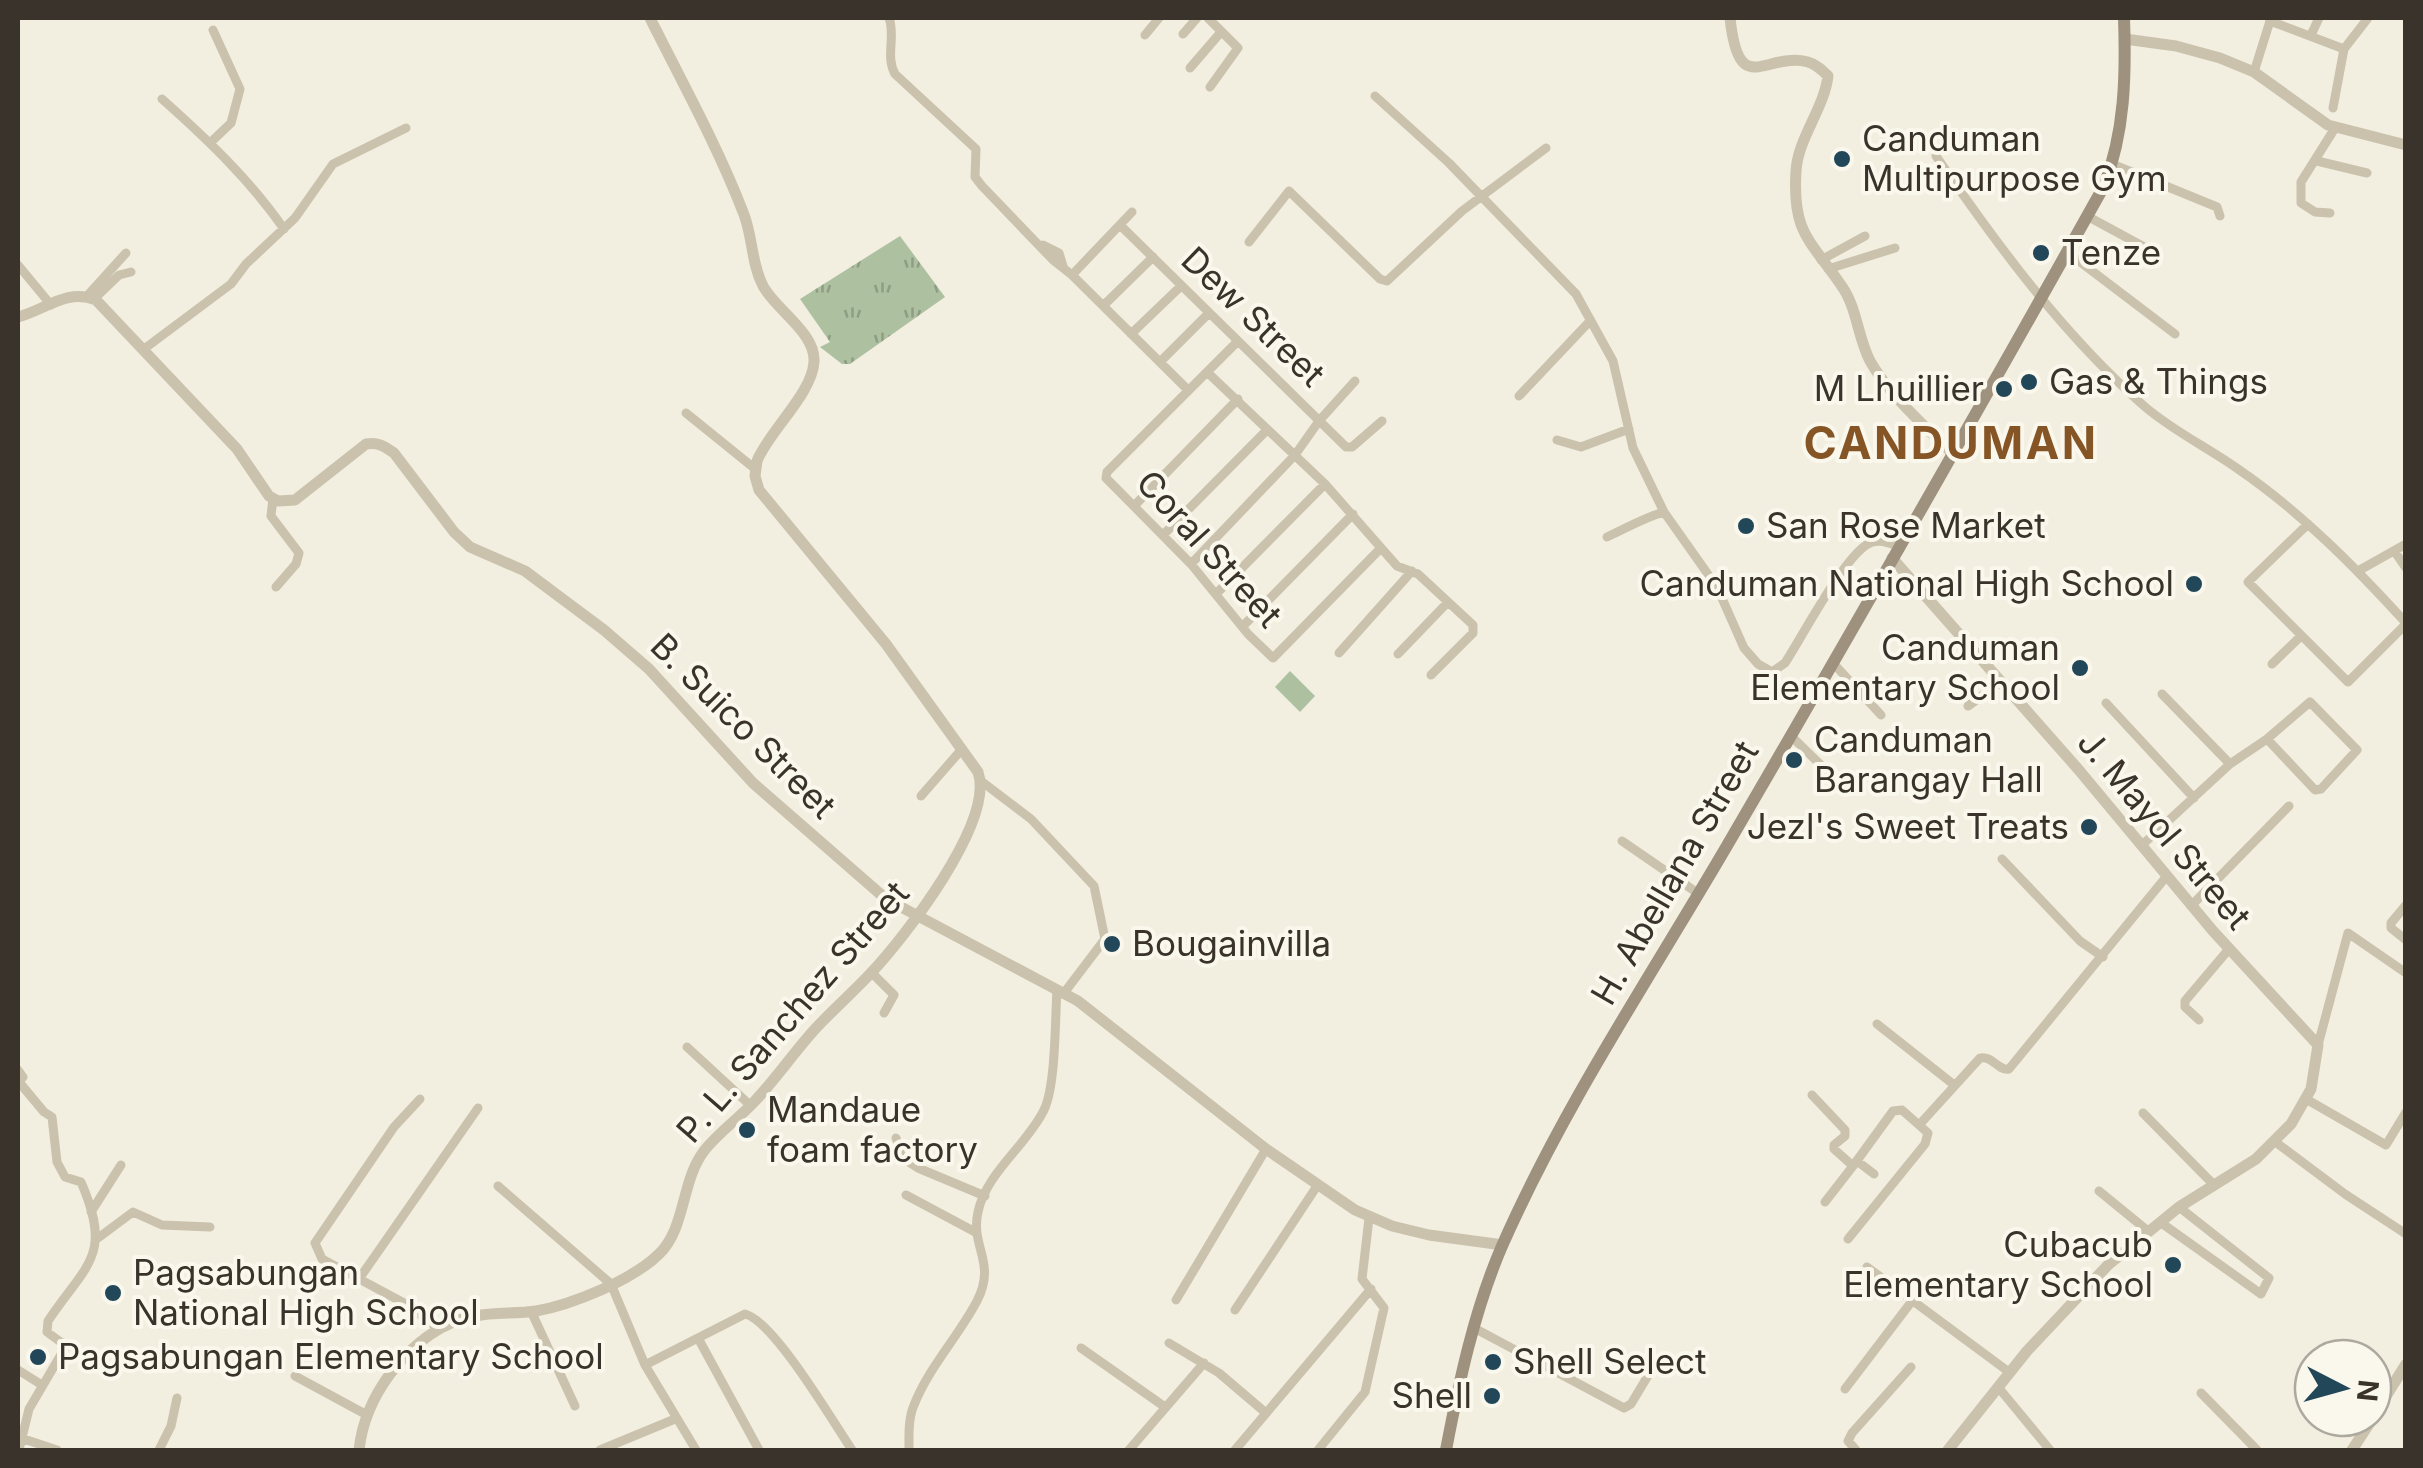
<svg xmlns="http://www.w3.org/2000/svg" width="2423" height="1468" font-family="Inter,sans-serif">
<defs>
<pattern id="grass-tufts" width="24" height="20" patternUnits="userSpaceOnUse" patternTransform="scale(2.5)"><rect width="24" height="20" fill="#adc1a0"/><path d="M3 7l-1-3M5 7V3M7 7l1-3M15 17l-1-3M17 17v-4M19 17l1-3" fill="none" stroke="#8e9d83"/></pattern>
</defs>
<rect width="100%" height="100%" fill="#f2eee0"/>
<path fill="url(#grass-tufts)" d="M900,236L945,297L850,364H842L820,347L830,342L800,299Z"/>
<path fill="#adc1a0" d="M1290,671L1315,696L1300,712L1275,687Z"/>
<g fill="none" stroke-linecap="round" stroke-linejoin="round">
<path stroke="#cac2ac" stroke-width="9" d="M889,18C896,36 885,56 895,74L976,149L975,177L982,186L1053,260L1072,275L1188,390
M1208,18L1238,48L1210,87
M2269,18L2270,21L2344,49
M1183,34L1197,18
M1145,35L1159,18
M2311,35L2319,18
M1190,68L1221,32
M2254,72L2270,21
M1375,96L1449,163L1576,294L1613,361L1633,448L1664,512L1717,587L1744,648L1758,664L1772,672L1785,663C1802,637 1844,557 1868,544C1878,538 1888,543 1898,546
M162,99C207,139 250,180 284,229
M2333,108L2344,49L2368,18
M211,142L231,123L240,89L213,30
M1936,156C1998,246 2062,333 2144,406C2173,431 2207,447 2238,469C2301,512 2355,567 2406,623
M2317,161L2367,173
M2112,164L2217,207L2220,216
M2330,213L2315,212L2301,203V182L2335,128
M2087,216L2146,248
M1121,226L1346,447H1352L1382,421
M1249,242L1289,191L1380,279L1387,281L1462,211L1546,148
M1043,245L1059,253L1063,266
M2067,252L2175,334
M1821,260L1865,236
M18,265L51,305
M1828,269L1895,248
M1072,275L1132,212
M87,296L126,253
M94,299L119,275L131,272
M1104,305L1153,257
M1131,334L1181,286
M1238,341L1107,472L1106,478L1191,564L1248,634L1273,658L1380,549
M144,349L231,284L246,264L295,218L333,164L406,128
M1160,362L1209,313
M1207,372L1325,484L1397,566L1418,574L1473,625V633L1431,675
M1519,396L1590,321
M686,413L754,468
M1557,440L1581,447L1629,429
M273,498L271,516L299,553L296,564L276,587
M1135,505L1238,399
M2308,524L2248,582L2348,682L2406,624
M1163,535L1267,430
M1607,537C1627,528 1643,518 1664,512
M2395,552L2406,568
M1191,564L1295,455L1319,421L1355,381
M2358,571L2406,544
M1217,593L1325,484
M1243,626L1353,514
M1339,653L1412,571
M1398,654L1448,602
M1833,663L1881,715
M2272,664L2301,636
M2162,694L2230,764
M2106,703L2194,798
M1968,706L2001,682
M1791,736L1828,772
M981,781L1031,819L1094,886L1105,939L1064,993
M921,796L962,749
M1622,841L1699,894
M2141,846L2230,764L2267,739L2310,702L2357,750L2321,789L2315,790L2267,739
M2002,859L2080,941L2103,957
M2406,905L2391,923V928L2406,940
M2191,906L2289,806
M872,973L894,995L884,1013
M2199,1020L2185,1007V1001L2229,949
M1877,1024L1953,1084
M2318,1045L2348,933L2406,973
M687,1047L751,1106
M18,1070L23,1077L19,1082L44,1112L52,1117L57,1162L65,1177L81,1182C113,1256 87,1263 48,1321L47,1332L66,1346L29,1409L19,1450
M1812,1095L1845,1130V1136L1834,1145V1149L1853,1166L1825,1202
M420,1099L394,1127L315,1243L322,1259L404,1303L439,1329
M2306,1099L2386,1145L2406,1112
M2143,1113L2214,1185
M1920,1124L1980,1058C1992,1055 1998,1071 2009,1069L2166,877
M896,1138L904,1159L918,1168L985,1196
M2274,1141L2345,1194L2406,1234
M1857,1161L1874,1174
M498,1186L611,1284L645,1365L696,1450
M2099,1191L2148,1231
M906,1195L977,1233
M91,1212L121,1165
M2160,1222L2261,1294L2269,1278L2179,1207
M98,1238L133,1212L162,1225L210,1227
M1848,1239L1925,1144L1928,1133L1902,1110L1893,1111L1853,1166
M1867,1267L2009,1372
M359,1279L478,1108
M1176,1300L1266,1149
M1235,1310L1317,1186
M531,1311L575,1406
M1474,1328L1624,1408L1631,1404L1655,1364
M698,1338L759,1450
M1169,1343L1219,1373L1266,1413
M1081,1348L1165,1407
M645,1365L745,1314C774,1321 833,1422 852,1450
M18,1370L42,1385
M295,1376L367,1415
M1998,1387L2050,1450
M1845,1389L1912,1301
M2201,1393L2257,1450
M24,1439L57,1450
M159,1450L171,1426L177,1398
M600,1450L675,1419
M909,1450C909,1436 908,1419 914,1405C929,1367 958,1337 977,1301C997,1262 970,1247 978,1212C986,1173 1027,1145 1044,1110C1056,1085 1055,1019 1057,989
M1129,1450L1204,1363
M1235,1450L1371,1289
M1318,1450L1365,1392L1384,1308L1362,1279L1369,1218
M1856,1450L1848,1441L1852,1433L1911,1367"/>
<path stroke="#cac2ac" stroke-width="11" d="M1730,18C1739,101 1765,51 1808,62C1816,64 1822,70 1828,76C1824,109 1798,138 1796,171C1792,235 1811,240 1843,288C1857,309 1858,338 1870,361C1890,396 1924,425 1952,453
M2125,39L2176,46L2220,58L2254,72L2328,125L2406,145
M18,317C45,310 67,288 96,300L237,449L269,496L278,501L295,500L366,444C378,442 384,446 394,453L454,532L470,547L525,571L604,630L649,669L753,783L886,899L1078,1001L1266,1149L1355,1210L1392,1226L1429,1235L1503,1245
M1892,558L2078,769L2213,931L2318,1045L2311,1089L2291,1124L2256,1159L2179,1207L2108,1265L2027,1351L1948,1450
M2373,1417L2406,1364
M359,1450C362,1422 373,1397 390,1374C411,1346 440,1322 475,1316C495,1312 516,1314 536,1311C571,1305 633,1280 659,1254C686,1228 681,1181 704,1151C718,1133 738,1119 753,1103C776,1079 794,1052 816,1028C834,1009 853,992 870,974C904,938 995,822 978,772L886,644L759,490L755,476L757,461C769,431 812,394 814,362C816,333 776,310 763,286C751,263 753,236 743,212C717,145 682,82 650,18
M2352,1450L2373,1418"/>
<path stroke="#9e917d" stroke-width="12" d="M1446,1450C1459,1382 1474,1311 1502,1246C1564,1105 1651,976 1728,844C1855,626 1981,406 2104,186C2125,132 2126,75 2124,18"/>
</g>
<g fill="#214759" stroke="#faf7ec" stroke-width="4">
<circle cx="1842" cy="159" r="10"/>
<circle cx="2041" cy="253" r="10"/>
<circle cx="2029" cy="382" r="10"/>
<circle cx="2004" cy="389" r="10"/>
<circle cx="1746" cy="526" r="10"/>
<circle cx="2194" cy="584" r="10"/>
<circle cx="2080" cy="668" r="10"/>
<circle cx="1794" cy="760" r="10"/>
<circle cx="2089" cy="827" r="10"/>
<circle cx="1112" cy="944" r="10"/>
<circle cx="747" cy="1130" r="10"/>
<circle cx="2173" cy="1265" r="10"/>
<circle cx="113" cy="1293" r="10"/>
<circle cx="38" cy="1357" r="10"/>
<circle cx="1493" cy="1362" r="10"/>
<circle cx="1492" cy="1396" r="10"/>
</g>
<g text-anchor="middle" stroke-width="8" stroke-linejoin="round" paint-order="stroke">
<g font-size="35" fill="#39332b" stroke="#faf7ec" text-anchor="start">
<text x="1862" y="151">Canduman<tspan x="1862" dy="40">Multipurpose Gym</tspan></text>
<text x="2061" y="265">Tenze</text>
<text x="2049" y="394">Gas &amp; Things</text>
<text x="1984" y="401" text-anchor="end">M Lhuillier</text>
<text x="1766" y="538">San Rose Market</text>
<text x="2174" y="596" text-anchor="end">Canduman National High School</text>
<text x="2060" y="660" text-anchor="end">Canduman<tspan x="2060" dy="40">Elementary School</tspan></text>
<text x="1814" y="752">Canduman<tspan x="1814" dy="40">Barangay Hall</tspan></text>
<text x="2069" y="839" text-anchor="end">Jezl's Sweet Treats</text>
<text x="1132" y="956">Bougainvilla</text>
<text x="767" y="1122">Mandaue<tspan x="767" dy="40">foam factory</tspan></text>
<text x="2153" y="1257" text-anchor="end">Cubacub<tspan x="2153" dy="40">Elementary School</tspan></text>
<text x="133" y="1285">Pagsabungan<tspan x="133" dy="40">National High School</tspan></text>
<text x="58" y="1369">Pagsabungan Elementary School</text>
<text x="1513" y="1374">Shell Select</text>
<text x="1472" y="1408" text-anchor="end">Shell</text>
</g>
<g font-size="35" fill="#39332b" stroke="#faf7ec">
<text transform="translate(1253 317) rotate(44)" y="12">Dew Street</text>
<text transform="translate(1209 549) rotate(48)" y="12">Coral Street</text>
<text transform="translate(743 726) rotate(45)" y="12">B. Suico Street</text>
<text transform="translate(2164 830) rotate(50)" y="12">J. Mayol Street</text>
<text transform="translate(1675 873) rotate(-60)" y="12">H. Abellana Street</text>
<text transform="translate(793 1012) rotate(-49)" y="12">P. L. Sanchez Street</text>
</g>
<g font-size="45" font-weight="bold" letter-spacing="2.5" fill="#855526" stroke="#faf7ec">
<text x="1951" y="459">CANDUMAN</text>
</g>
</g>
<rect width="2423" height="1468" fill="none" stroke="#39332b" stroke-width="40"/>
<g transform="translate(2343 1388) rotate(96)"><circle r="48" fill="#faf7ec" stroke="#ada99f" stroke-width="2.5"/>
<path d="M0-8L18 38L0 25L-18 38Z" fill="#214759"/>
<text y="-15" font-size="28" font-weight="bold" text-anchor="middle" fill="#39332b">N</text>
</g>
</svg>
